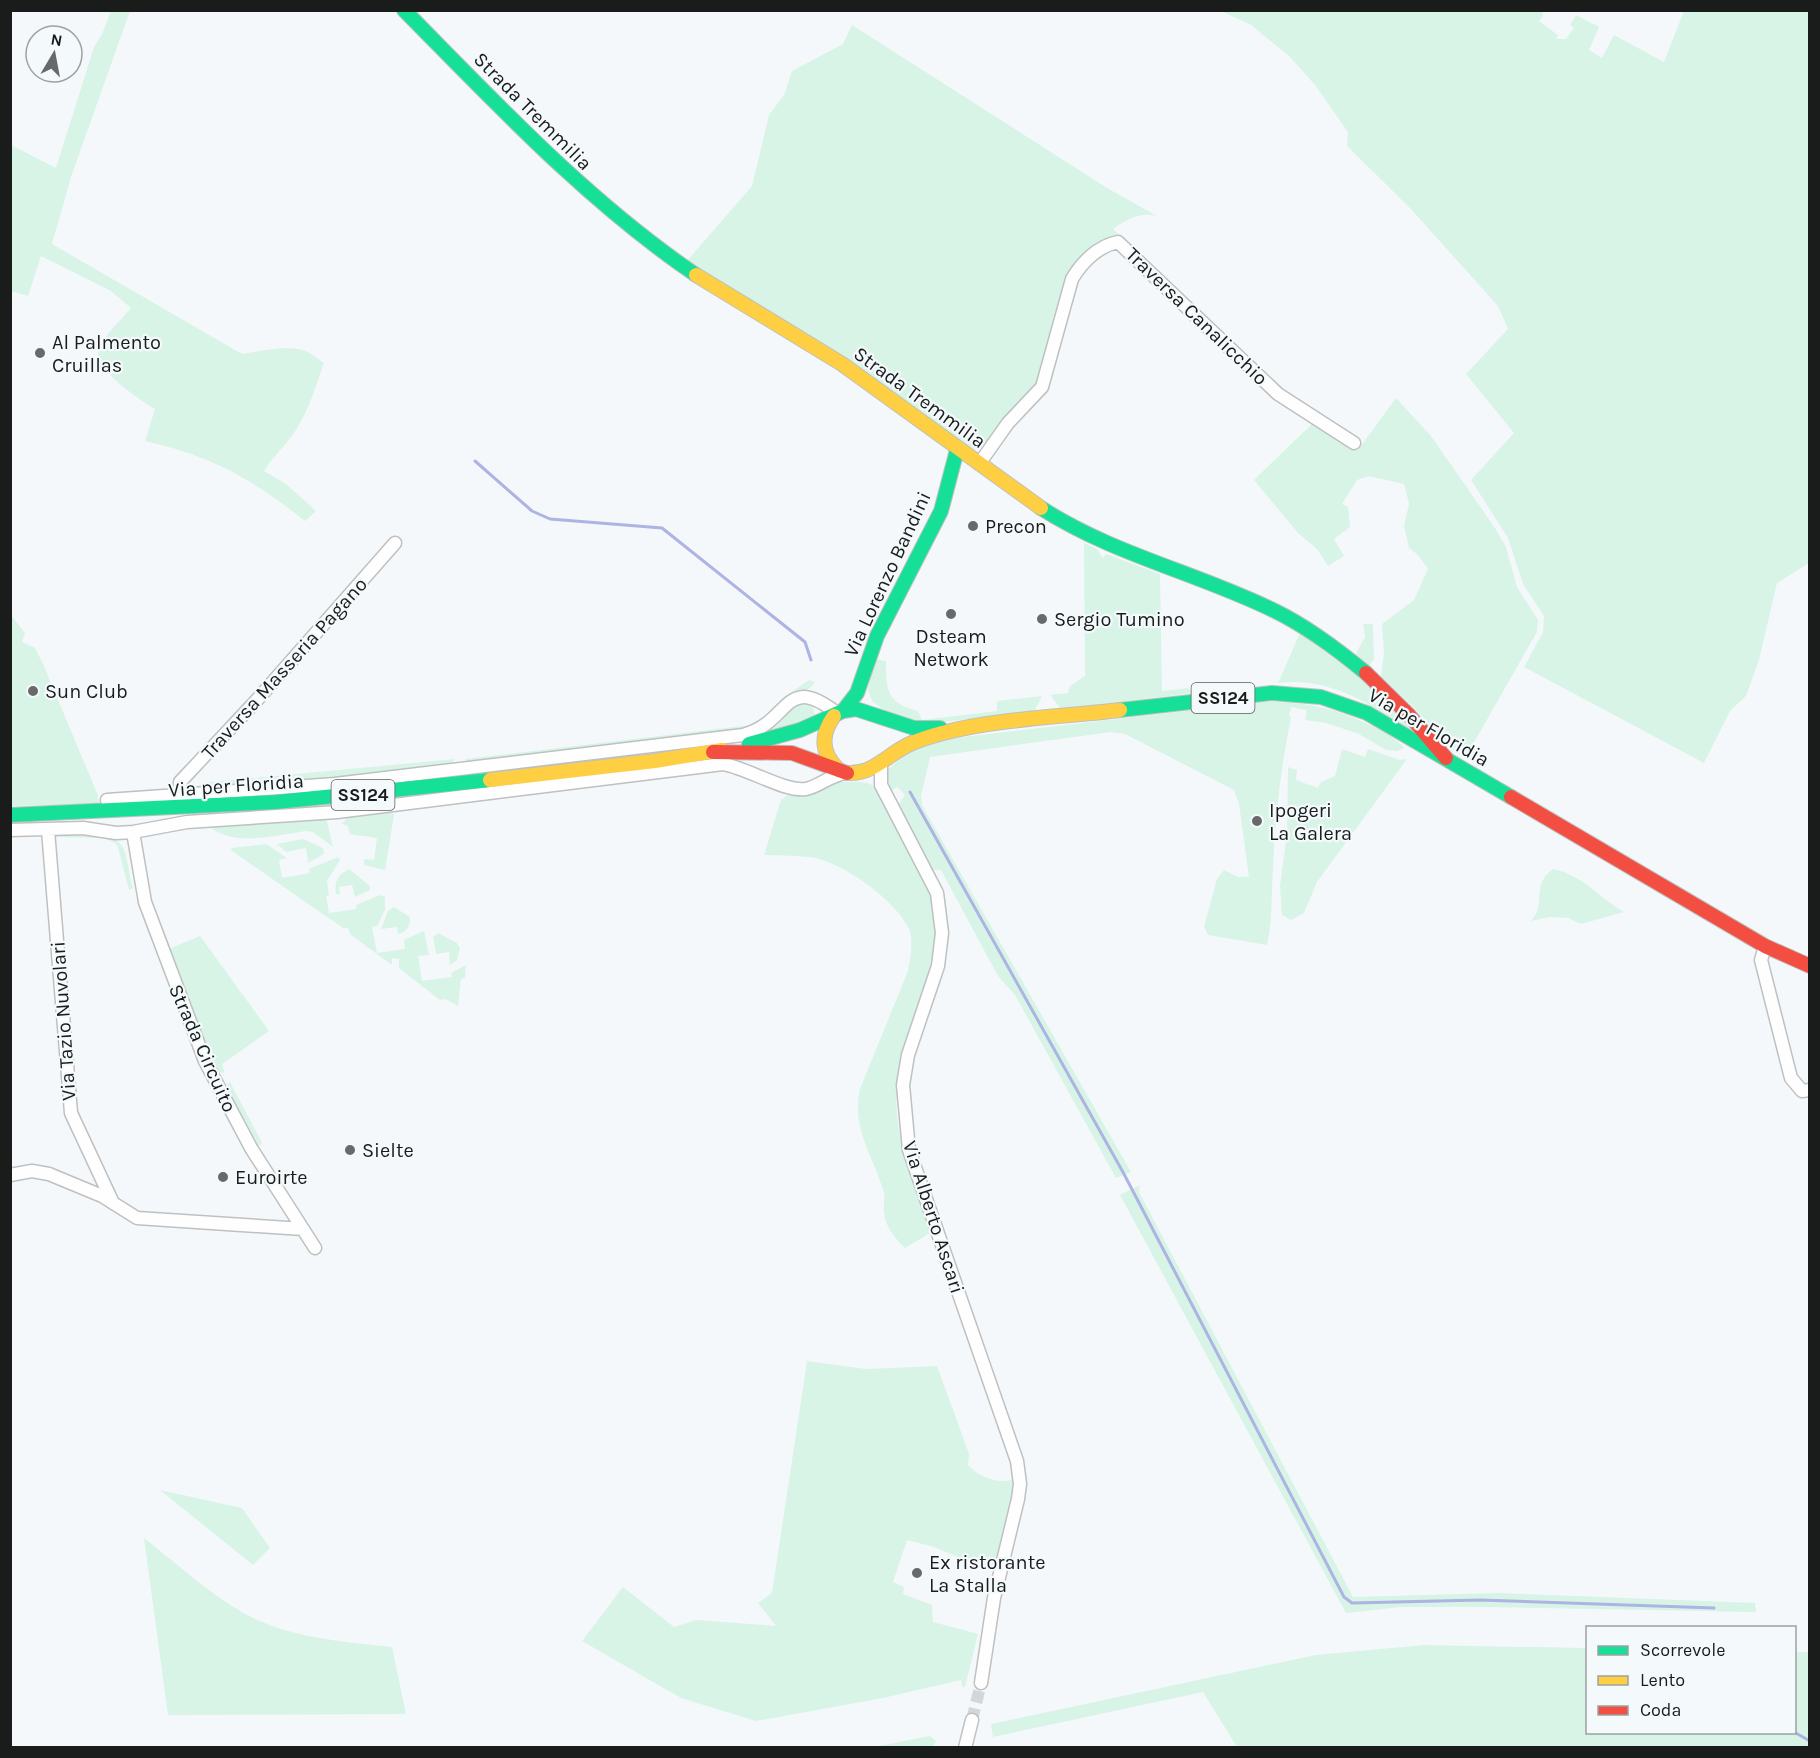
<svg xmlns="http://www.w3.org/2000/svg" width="1820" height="1758" font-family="Karla,sans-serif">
<rect width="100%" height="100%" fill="#f5f8fa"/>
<path fill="#d7f4e7" d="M111,11H130L71,177L52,244L242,354C260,351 290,344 308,352C314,355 319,360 324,363C316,386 309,409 296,430C287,444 273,456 264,471L286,484L316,511L305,521C252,479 212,456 145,441L155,409C141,401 98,372 98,354C97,342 123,318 131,308L111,291L41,256L28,296L11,291V145L56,168L94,47L102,34Z
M1221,11H1542L1543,16L1539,21L1558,35L1556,39H1566L1574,28L1570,25L1576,15L1599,27L1589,50L1602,58L1614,35L1664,62L1684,11H1809V563L1777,583L1759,660L1746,696L1730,711L1704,763L1524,667L1543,632L1544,616L1523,584L1508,538L1471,480L1514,433L1466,374L1508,329L1498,306L1410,208L1347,146L1348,132L1315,85L1289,56L1251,25Z
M852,25L1107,188L1157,216C1139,212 1128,219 1113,229L1121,236C1069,239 1055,308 1046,349C1045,358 1045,368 1042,376C1039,385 989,445 981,450L971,448L687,261L752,186L769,115L784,95L792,71L843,44Z
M1396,398L1431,436L1495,528L1506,547L1517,587L1538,620L1537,632L1468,753L1459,754L1452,750L1413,706L1381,677L1384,652L1382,624L1414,600L1428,569L1418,555L1409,548L1404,526L1409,504L1404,484L1369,476L1357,480L1342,504L1348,507L1350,527L1334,539L1344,556L1328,566L1317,549L1298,533L1254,480L1314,422L1344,441V445L1358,450Z
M1084,543L1097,549L1103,558L1106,554L1160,574L1162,691L1188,688L1193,693L1061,709L1050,695L1068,693L1070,686L1085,676Z
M10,614L25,633L22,642L35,648L43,664L97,793L99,804L11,806Z
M1363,624H1373L1374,659L1368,667L1356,653L1365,637Z
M1300,633L1356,675L1411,726L1407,727C1365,702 1329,677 1278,683Z
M874,659L886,661C886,691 887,703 918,711L922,720L997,711V701L1042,696L1034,712L924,724L887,713L872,701L868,690Z
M809,680L815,682L811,687L753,728L470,764L465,759L751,725L761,721L783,698Z
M1262,702C1304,701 1337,708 1374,727C1384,732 1397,739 1404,748L1397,751L1386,750L1359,734L1326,723L1305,720L1307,710L1291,707L1289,716L1291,717C1281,767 1275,817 1273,868C1271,894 1273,919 1267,945L1208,935L1204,927L1217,879L1224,870L1238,877H1249L1239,804L1234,790L1125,734L1111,732L930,757L921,796L923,807L1131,1172L1116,1178L1015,995L998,976L941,870H933L898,805L905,795L897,787L889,792L886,771L921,742Z
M794,703H812L815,716L760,736L776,724Z
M1342,749L1365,757L1368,749L1400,760L1407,759L1317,882L1304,913L1291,920L1282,915L1280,886L1287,833L1288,767L1297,770L1296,780L1318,788L1321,782L1335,776Z
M455,759L448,768L197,789L201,783Z
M838,781C847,783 861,780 870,784C886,792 895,823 903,838C914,860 928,881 933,905C948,968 903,1025 897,1087C892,1136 915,1187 930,1233L905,1248C895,1238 885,1227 884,1212C883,1206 885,1199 884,1193C874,1156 851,1130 860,1089L908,971C910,958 914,942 909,929C896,901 845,864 815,858C799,855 780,856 764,855L781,800L792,792L812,794Z
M389,810L394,815L385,870L364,865V859L374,860L377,838L350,834L348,826L342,824L350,814Z
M326,817L333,847L313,832L307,831C274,835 235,848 208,826Z
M83,832C131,839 122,843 133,888L129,890L117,844L104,838L53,837L54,834Z
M303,839L323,848L324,854L308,863L306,848L286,852L277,844Z
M266,844L287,858L279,860L282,878L310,873L309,869L338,857L340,860L327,881L329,895L326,896L329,913L356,909V905L380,895L385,897V910L377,926L372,927L377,953L405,949L404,940L424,931L429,955L418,956L422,981L452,977L451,973L466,965L465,978L461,979L458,1006L446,999L440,1000L399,968V959L392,958V965L351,935L348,928H343L232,851L231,848Z
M349,869L370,886V890L355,897L352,885L339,887L340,894H336C334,881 338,875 349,869Z
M1553,869C1581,874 1601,899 1624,912L1581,924L1568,918L1550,917L1531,921C1547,903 1530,886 1553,869Z
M394,907L410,917C411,926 406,933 398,934L397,927L381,929L388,911Z
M438,933L457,943L460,948L457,960L450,965L449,952L436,954L433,937Z
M200,936L269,1031L222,1064L225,1073L219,1072L210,1055L169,949Z
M230,1082L262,1143L258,1146L226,1086Z
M1140,1185L1139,1192L1353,1597L1498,1593L1755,1603L1756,1612L1481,1607H1401L1346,1613L1120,1195Z
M807,1361L866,1369L937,1366L969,1454L968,1465C982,1479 997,1484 1016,1479L994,1572L934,1547L907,1540L893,1582L904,1587L903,1594L932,1605L933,1622L978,1634L965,1687H962L961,1680L883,1698L756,1721L681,1698L582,1641L623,1587L674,1627L696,1620L776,1626L758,1603L772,1593Z
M160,1490L242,1508L270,1548L253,1565Z
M144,1538C175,1562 206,1591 240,1611C286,1638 340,1641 392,1647L406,1714L168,1715Z
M1424,1645L1587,1648L1588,1732H1794L1795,1652H1809V1747H1237L1203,1692L993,1737L991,1724L1316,1655Z
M930,1736L936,1741L933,1747H873Z"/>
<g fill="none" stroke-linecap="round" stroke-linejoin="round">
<path stroke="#adb3e2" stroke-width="3" d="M475,461L532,511L550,519L662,528L805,642L811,660
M910,792L1124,1174L1344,1597L1352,1603L1480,1600L1714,1608
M1794,1732L1810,1741"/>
<path stroke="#d4d7d9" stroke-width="12" stroke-dasharray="12 6" stroke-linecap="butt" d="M972,1720L981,1683"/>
<g stroke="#bec0c1" stroke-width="15">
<path id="street" d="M979,464L1008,423L1042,387L1072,279C1082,262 1098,246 1118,242L1278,394L1354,443
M881,762V785L937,893L942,933L938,966L908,1055L903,1085L909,1150L1017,1461L1020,1484L1018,1499L994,1598L981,1683
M179,795L180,782L256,701L395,543
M107,800L335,784L743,735C792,722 783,671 838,714
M10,830L83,828L116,833L133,832L187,822L337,812L723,764C748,768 784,792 806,789C820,786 830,775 846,773
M48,830L71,1113L113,1203
M133,832L145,902L205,1061L251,1148L315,1248
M1765,946L1761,960L1791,1078L1802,1091L1810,1090
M10,1175L32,1171L49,1174L102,1196L137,1218L303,1229
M965,1748L972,1720"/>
</g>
<g stroke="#bec0c1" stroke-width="16">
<path id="fast" d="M404,10C496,103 587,201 696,275
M1041,508C1114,555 1198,573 1275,611C1308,627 1337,649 1366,673
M1120,710L1272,693L1321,697L1367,713L1511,797
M843,711L857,693L877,636L941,511L957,450
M749,744L800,730L843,711L856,709L914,728H940
M10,815L276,802L490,780"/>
</g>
<g stroke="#bec0c1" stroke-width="16">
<path id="slow" d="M696,275L842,364L1041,508
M834,716C820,735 821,754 839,770
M847,773C874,775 888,753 912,743C971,719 1056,718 1120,710
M490,780L655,761L722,750"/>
</g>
<g stroke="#bec0c1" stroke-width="16">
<path id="jam" d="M1366,673L1409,715L1446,758
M713,752L792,753L847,773
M1511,797L1765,946L1810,966"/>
</g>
<use href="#street" stroke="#fefefe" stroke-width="12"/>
<use href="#fast" stroke="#16e098" stroke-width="14"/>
<use href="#slow" stroke="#ffcf43" stroke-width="14"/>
<use href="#jam" stroke="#f24e42" stroke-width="14"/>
</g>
<g fill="#67696a" stroke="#f4f9fb" stroke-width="2">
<circle cx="40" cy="353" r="6"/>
<circle cx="973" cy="526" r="6"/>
<circle cx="951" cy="614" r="6"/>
<circle cx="1042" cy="619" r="6"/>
<circle cx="33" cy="691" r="6"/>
<circle cx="1257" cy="821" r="6"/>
<circle cx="350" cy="1150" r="6"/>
<circle cx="223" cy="1177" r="6"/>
<circle cx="917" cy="1573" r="6"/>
</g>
<g text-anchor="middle" stroke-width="4.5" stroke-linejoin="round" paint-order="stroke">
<g fill="#f4f9fb" stroke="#5b5e5f" stroke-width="1.5">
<rect x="1191.5" y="683" width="63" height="30" rx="4.5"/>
<rect x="331.5" y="780" width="63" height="30" rx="4.5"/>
</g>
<g font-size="18" font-weight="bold" fill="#1a1c1c">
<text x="1223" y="704">SS124</text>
<text x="363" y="801">SS124</text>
</g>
<g font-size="20" fill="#1a1c1c" stroke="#f4f9fb">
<text transform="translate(533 111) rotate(45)" y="7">Strada Tremmilia</text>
<text transform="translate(1197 316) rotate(44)" y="7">Traversa Canalicchio</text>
<text transform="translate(920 397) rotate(36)" y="7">Strada Tremmilia</text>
<text transform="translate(887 574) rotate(-65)" y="7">Via Lorenzo Bandini</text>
<text transform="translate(284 668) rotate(-48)" y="7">Traversa Masseria Pagano</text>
<text transform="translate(1429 727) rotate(30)" y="7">Via per Floridia</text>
<text transform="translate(236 785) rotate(-4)" y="7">Via per Floridia</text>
<text transform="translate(63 1021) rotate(-94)" y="7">Via Tazio Nuvolari</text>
<text transform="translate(203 1048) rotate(66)" y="7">Strada Circuito</text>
<text transform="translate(934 1217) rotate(72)" y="7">Via Alberto Ascari</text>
</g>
<g font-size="20" fill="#1a1c1c" stroke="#f4f9fb" text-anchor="start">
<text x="52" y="349">Al Palmento<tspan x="52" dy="23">Cruillas</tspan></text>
<text x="985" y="533">Precon</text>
<text x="1054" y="626">Sergio Tumino</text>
<text x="951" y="643" text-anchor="middle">Dsteam<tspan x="951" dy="23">Network</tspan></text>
<text x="45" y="698">Sun Club</text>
<text x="1269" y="817">Ipogeri<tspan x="1269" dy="23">La Galera</tspan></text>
<text x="362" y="1157">Sielte</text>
<text x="235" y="1184">Euroirte</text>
<text x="929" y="1569">Ex ristorante<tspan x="929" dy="23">La Stalla</tspan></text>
</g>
</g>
<rect width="1820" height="1758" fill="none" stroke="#1a1c1c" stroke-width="24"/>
<rect x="1586" y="1626" width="210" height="108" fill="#f4f9fb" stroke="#9da1a2" stroke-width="1.5"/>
<rect x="1598" y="1646" width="30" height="9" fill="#16e098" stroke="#9da1a2" stroke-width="1.5"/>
<text x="1640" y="1656" font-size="18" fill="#1a1c1c">Scorrevole</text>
<rect x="1598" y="1676" width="30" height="9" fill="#ffcf43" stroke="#9da1a2" stroke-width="1.5"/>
<text x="1640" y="1686" font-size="18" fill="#1a1c1c">Lento</text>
<rect x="1598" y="1706" width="30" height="9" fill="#f24e42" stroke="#9da1a2" stroke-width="1.5"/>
<text x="1640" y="1716" font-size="18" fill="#1a1c1c">Coda</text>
<g transform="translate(54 54) rotate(10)"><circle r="28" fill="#f4f9fb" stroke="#9da1a2" stroke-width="1.5"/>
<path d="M0-4.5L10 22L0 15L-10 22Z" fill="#67696a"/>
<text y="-9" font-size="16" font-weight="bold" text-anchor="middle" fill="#1a1c1c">N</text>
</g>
</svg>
